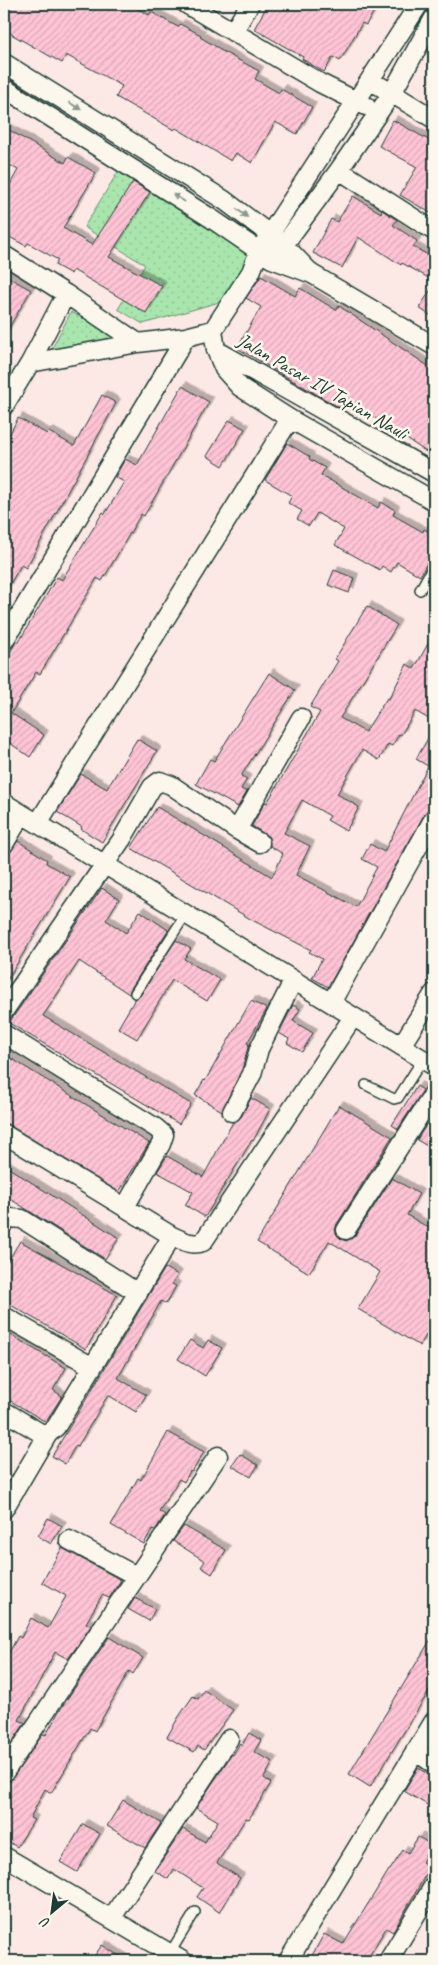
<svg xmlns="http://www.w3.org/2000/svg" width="438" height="1965" font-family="Caveat,sans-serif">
<defs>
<pattern id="grass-dots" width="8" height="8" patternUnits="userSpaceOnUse" patternTransform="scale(1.25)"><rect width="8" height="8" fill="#a9e6ad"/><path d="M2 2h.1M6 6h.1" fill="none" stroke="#91c695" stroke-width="1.8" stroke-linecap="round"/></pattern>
<pattern id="building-hatch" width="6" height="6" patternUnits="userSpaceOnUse" patternTransform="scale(1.25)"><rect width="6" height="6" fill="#ffc4d6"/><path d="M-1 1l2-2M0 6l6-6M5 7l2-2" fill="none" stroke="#daa9b8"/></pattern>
<filter id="shadow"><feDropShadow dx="4.5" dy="-4.5" stdDeviation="0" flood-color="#0004"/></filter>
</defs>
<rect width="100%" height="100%" fill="#fce8e5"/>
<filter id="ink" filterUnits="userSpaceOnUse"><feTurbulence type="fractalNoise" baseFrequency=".02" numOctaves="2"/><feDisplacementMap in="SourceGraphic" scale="10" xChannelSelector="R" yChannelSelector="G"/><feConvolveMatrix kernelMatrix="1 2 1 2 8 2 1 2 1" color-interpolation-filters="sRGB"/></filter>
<g filter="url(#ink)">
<path fill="url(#grass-dots)" stroke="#649270" d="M121,167L245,244L248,260L223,301L143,324L118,309L145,265L84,227Z
M71,312L128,342L48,356Z"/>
<path fill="url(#building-hatch)" stroke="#1f3d34" filter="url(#shadow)" d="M4,4H129L149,15L151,12L178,27L180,24L201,35L200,37L220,49V50L259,71L255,79L279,93L281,89L312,107L297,134L275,122L252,163L236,153L231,161L176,128L174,130L116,97L122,86L66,55L62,63L4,30Z
M268,4H378L366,25L362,23L340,61L333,57L324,72L302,59L303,57L254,29Z
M393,120L434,143V215L400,195L417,167L379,146Z
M4,127L65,163L68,157L96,173L63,228L92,245L133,182L150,192L109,257L162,286L146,313L73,270L71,274L55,265L58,260L28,243L26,246L4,234V195L18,170L4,162Z
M353,196L381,213L382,210L397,220L393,225L417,241L413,247L434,258V281L402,263L401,265L358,237L342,268L313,253L331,219L337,222Z
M4,275L31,290L4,336Z
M261,276L295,296L300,288L336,310L339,306L434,370V457L345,398L340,408L237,348L261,307L246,298Z
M434,285V318L419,308Z
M182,386L209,402L144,516L141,514L102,581L97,578L40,674L36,672L11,713L44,735L30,757L4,739V663L16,642L18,643L57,577L62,580L103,512L105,514L124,482L115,477L125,459L137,465Z
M102,395L116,403L26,568L21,565L4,594V445L18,418L47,434L49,432L74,446Z
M229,420L245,429L223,466L207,456Z
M287,443L310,457L309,459L325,468L321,475L378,508L381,502L395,510L393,515L423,532L424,529L434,535V550L420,576L397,562L391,572L382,566L380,570L335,545L344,529L317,513L309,526L297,519L302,511L288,503L292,496L265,480Z
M334,570L354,578L349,593L328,585Z
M367,606L397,625L340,718L365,732L387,698L389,699L407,664L414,669L434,633V722L415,711L401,735L399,734L392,746L388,744L379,760L362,750L337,794L359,807L346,831L327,820L330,816L302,800L284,833L310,846L296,875L356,907L377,867L362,859L370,844L384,852L428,766L416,759L434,728V805L425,813L328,987L312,978L322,959L309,952L311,950L252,920L131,848L157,807L272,877L283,854L270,846L269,837L252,826L265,802L267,803L320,712L310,707L338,661L335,659Z
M269,673L295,690L241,776L247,779L241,789L247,792L238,807L196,784L210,759L214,761Z
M137,739L157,751L102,842L81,829L82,827L57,812L81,774L107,789Z
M18,841L47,860L46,863L70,877L4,985V859Z
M102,888L119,899L106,920L126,933L140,911L168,930L130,990L129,994L79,961L43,1016L191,1104L179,1124L9,1023Z
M176,940L191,949L184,959L220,980L207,1001L172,980L137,1039L118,1028L135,999L140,996Z
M251,1001L267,1009L247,1043L249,1044L242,1069L222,1111L195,1095L204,1080L205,1081Z
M293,1005L300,1009L293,1021L313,1033L302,1052L287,1043L289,1039L279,1033Z
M4,1054L149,1143L119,1192L4,1122Z
M417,1086L423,1090L398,1129L392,1125Z
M251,1098L270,1109L253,1141L252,1140L205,1217L185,1205L193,1192L157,1172L167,1156L203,1177L233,1122L241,1117Z
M339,1105L392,1137L337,1224L335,1230L337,1235L341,1239L346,1241L355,1236L392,1178L419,1194L407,1215L434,1231V1321L420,1346L358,1309L380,1272L329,1241L309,1273L257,1242Z
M434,1112V1150L417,1140Z
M4,1165L119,1238L105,1259L4,1195Z
M20,1241L117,1295L86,1349L4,1301V1259L8,1261Z
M165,1268L178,1275L172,1284L176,1286L166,1304L161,1301L118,1378L146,1395L136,1412L108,1395L78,1446L76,1445L65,1464L52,1456Z
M4,1331L66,1368L53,1390L62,1396L46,1422L4,1397Z
M190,1340L203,1348L208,1340L222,1348L205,1376L178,1359Z
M168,1432L204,1452L192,1472L190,1471L184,1482L179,1479L159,1511L165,1515L155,1530L152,1529L144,1544L111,1525L138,1478L141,1480Z
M240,1454L258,1465L251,1477L232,1466Z
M48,1518L62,1526L51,1544L38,1536Z
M184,1526L226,1550L212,1574L201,1567L205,1561L173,1541Z
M62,1548L121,1580L109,1598L102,1595L86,1623L91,1626L68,1659L55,1652L19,1720L25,1723L4,1754V1662L18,1636L21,1638L31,1618L48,1628L66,1596L42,1582Z
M135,1598L155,1609L149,1621L128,1609Z
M434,1634V1683L370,1787L349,1774Z
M109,1637L143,1658L133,1674L129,1671L95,1731L90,1728L51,1793L45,1789L30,1818L34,1820L17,1847L4,1839V1784L12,1779L43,1734L46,1735L59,1711Z
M204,1690L233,1710L204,1750L198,1746L194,1752L167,1737L178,1718L193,1696L198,1699Z
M249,1733L261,1740L254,1752L273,1762L264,1778L271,1783L249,1819L246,1818L217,1863L240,1878L219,1912L197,1897L203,1888L174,1869L168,1879L155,1871L183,1829L205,1842L218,1821L196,1808L232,1754L233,1755L240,1743L242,1745Z
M418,1768L434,1778V1809L404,1791Z
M123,1800L161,1823L145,1848L107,1826Z
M83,1824L100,1834L77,1872L60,1862Z
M418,1837L432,1845L422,1862L430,1867L393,1932L386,1928L366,1961H309L324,1934L343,1944L389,1870H390L403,1850L408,1853Z
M102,1945L127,1961H91Z"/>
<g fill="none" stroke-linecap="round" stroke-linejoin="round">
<g stroke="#1f3d34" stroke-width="12">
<path id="lane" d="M420,590L434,565
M135,993L186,914
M366,1085L394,1099L398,1098L423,1059
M170,1953L195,1912"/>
</g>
<g stroke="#1f3d34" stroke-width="21">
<path id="street" d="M186,4L320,83L366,106
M419,4L259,251L251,272L213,330L216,350L224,369L240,387L290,419L434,501
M233,32L250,4
M4,63L224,200L284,245L308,270
M370,80L434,119
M4,88L212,219L259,251L272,259L312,274L434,346
M339,170L434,231
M278,253L339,170L392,93L434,18
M4,255L66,294
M216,350L434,473
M30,363L66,294L138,343
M4,406L30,363L138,343L186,337L213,330
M4,641L186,337
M4,803L434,1066
M38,823L290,419
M237,830L301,718
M4,844L22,814
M331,1003L434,818
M4,1011L122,839L152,787L160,781L171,785L237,830L260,843
M4,1034L156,1128L164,1135L161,1144L125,1207
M401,1046L434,993
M232,1112L252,1074L259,1049L293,981
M4,1134L172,1236L56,1427L48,1434L39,1432L4,1411
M4,1223L11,1218L22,1219L138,1293
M346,1230L434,1093
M172,1236C183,1241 192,1246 203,1242L353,1017
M4,1316L91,1366
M4,1509L48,1434
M69,1540L136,1576
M415,1751L434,1764
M4,1773L218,1456
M4,1856L183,1961
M111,1919L229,1739
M288,1961L434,1721
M388,1961L434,1885"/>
</g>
<use href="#lane" stroke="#fbf7ec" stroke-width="9"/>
<use href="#street" stroke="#fbf7ec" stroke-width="18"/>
</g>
<defs><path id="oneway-solid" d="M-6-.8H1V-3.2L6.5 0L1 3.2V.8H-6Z" transform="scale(1.25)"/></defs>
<g fill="#8d9a90">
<use href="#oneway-solid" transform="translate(75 106) rotate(32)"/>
<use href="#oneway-solid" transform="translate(179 198) rotate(-148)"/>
<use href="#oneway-solid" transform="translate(242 213) rotate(37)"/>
</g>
</g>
<g text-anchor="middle" stroke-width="5" stroke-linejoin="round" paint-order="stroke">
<g font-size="20" fill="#1f3d34" stroke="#fbf7ec">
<text transform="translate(323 386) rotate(30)" y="7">Jalan Pasar IV Tapian Nauli</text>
</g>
</g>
<rect width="438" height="1965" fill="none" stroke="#fbf7ec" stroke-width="20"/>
<rect x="10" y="10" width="418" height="1945" fill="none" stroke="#1f3d34" stroke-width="2" filter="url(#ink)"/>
<g transform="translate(52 1912) rotate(209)" stroke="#fbf7ec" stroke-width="4" paint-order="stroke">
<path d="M0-4L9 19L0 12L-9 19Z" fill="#1f3d34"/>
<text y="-8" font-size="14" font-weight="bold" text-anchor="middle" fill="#1f3d34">U</text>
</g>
</svg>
